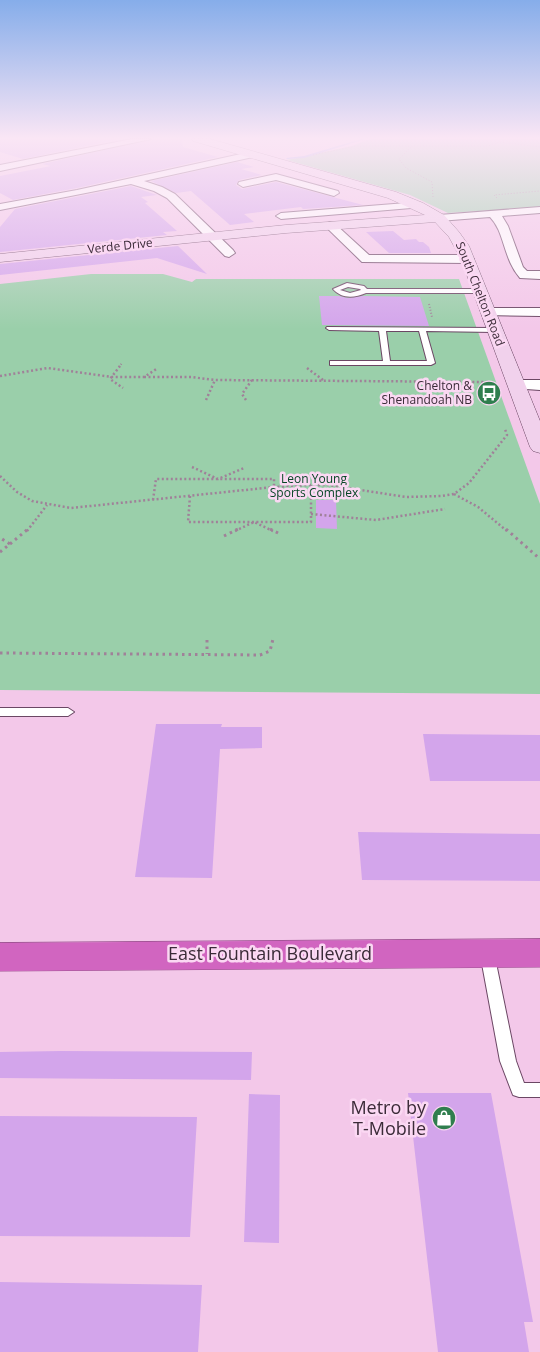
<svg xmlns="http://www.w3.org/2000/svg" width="540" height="1352" font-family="'Open Sans',sans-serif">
<rect width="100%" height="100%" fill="#f3c8e9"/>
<path fill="#9acfaa" d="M369,139H540V207L448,213L410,195L287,160L352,146Z
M91,274H163L192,282L196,279H459L540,504V694L0,690V284Z"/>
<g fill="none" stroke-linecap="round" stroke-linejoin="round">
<path fill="#93a3ed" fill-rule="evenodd" d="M361,139H366L304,158L287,159L286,158L304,156Z"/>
</g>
<path fill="#d3a5eb" d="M0,139H121L23,159L0,152Z
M153,139H182L183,147L218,157L77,188L13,200L0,193V176L51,166L42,164Z
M237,162L254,167L241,169L262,175L239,180L236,185L242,189L276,182L363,205L303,209L301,207L244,214L254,222L230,225L191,191L176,193L151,181Z
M131,186L157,195L141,197L148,202L145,203L177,231L163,232L167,235L0,252V227L15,209Z
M393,231L404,240L416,239L419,242H423L429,247L431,253H389L366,232Z
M178,246L207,274L157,258L0,275V264Z
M319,296H339L348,298L362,296L420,297L429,326L322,325Z
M316,500H336L337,529L316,528Z
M156,724H222L221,727H262V748L220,749L212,878L135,877Z
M423,734L540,735V781H430Z
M358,832L540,834V881L362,880Z
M61,1051L252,1052L251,1080L0,1078V1052Z
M408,1093H491L533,1322H524L529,1352H438Z
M249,1094L280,1095L279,1243L244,1242Z
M0,1116L197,1117L190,1237L0,1236Z
M0,1282L202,1285L198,1352H0Z"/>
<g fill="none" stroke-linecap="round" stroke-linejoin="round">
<g stroke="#6b4764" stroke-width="2">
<path id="lane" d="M347,283L364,286L367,289H481L484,291L481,293H366C354,298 342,299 333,289ZM348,287L360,289L361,290L350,293L340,290Z
M327,327L495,328L498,330L495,332L426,331L435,363L431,365H330V361H383L379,331L329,330L326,328ZM386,331H419L427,361H390Z
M0,708H68L74,712L68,716H0Z
M487,947L492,949L494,953L516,1061L524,1083H540V1097H519L513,1095L500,1061L480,953L482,949Z"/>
</g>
<g stroke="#6b4764" stroke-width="2">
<path id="street" d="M132,139H151L0,171V165Z
M250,152L255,155L253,157L144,181L162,187L175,194L233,250L235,253L229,257L225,256L167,198L154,191L131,184L0,210V204L77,190Z
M276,174L338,191L339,193L334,196L276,180L243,187L238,184L239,182Z
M419,202L424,205L423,207L281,219L276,216L281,213Z
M540,207V213L502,216L508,226L523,267L527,271H540V279L520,278C503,259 505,232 490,217L439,221L434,218L439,215Z
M330,222L334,223L369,255H468L474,259L468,263L362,262L326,227L324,225Z
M489,308H540V316L484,315L482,312Z
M516,380H540V390L511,388L508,385L511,382Z"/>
</g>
<g stroke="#6b4764" stroke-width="1">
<path id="secondary" d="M192,139H210L396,192L423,203L444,215L459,232L469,246L540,421V453L533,451L530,447L461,259L449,237L435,222L286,233L0,262V254L286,225L425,215L388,198L193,141Z"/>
</g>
<g stroke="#9c5190" stroke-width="1">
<path id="highway" d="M540,939V967L0,971V943Z"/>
</g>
<path stroke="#a08199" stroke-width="1" stroke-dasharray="1 2" stroke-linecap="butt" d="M500,142L540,147
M411,147L399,159L406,168L432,182L433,197
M313,155L356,146H488L508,139
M497,198L494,195L540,191"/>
<path stroke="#a08199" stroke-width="2" stroke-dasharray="1 2" stroke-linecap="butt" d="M429,304L432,317
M119,367L122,363"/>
<path stroke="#a08199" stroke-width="2.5" stroke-dasharray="2 2.5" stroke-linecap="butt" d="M120,366L110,379L123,388
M307,368L323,380
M0,376L48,368L112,377H144L158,368
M144,377H191L215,380L489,382
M206,400L215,380
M246,400L242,394L252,380
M192,467L218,479L244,468
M0,476L17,492L32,501L71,508L274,487L311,485H328L406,497L441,496L454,494L469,483L507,435L505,429
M454,494L478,507L507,531
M190,496L188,522H311V485
M153,500L156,479H274V487
M311,514L376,520L445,509
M27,531L47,505
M235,531L254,522L273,531"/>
<path stroke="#a08199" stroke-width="3" stroke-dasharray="2.5 4" stroke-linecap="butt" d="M270,529L280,534
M506,529L540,559
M224,536L238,529
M10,544L28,529
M0,552L10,544L2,539
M207,640V654
M0,653L260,655L270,651L273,639"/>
<use href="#lane" fill="#fff" fill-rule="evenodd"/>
<use href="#street" fill="#fff" fill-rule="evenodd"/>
<use href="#secondary" fill="#f1d1ec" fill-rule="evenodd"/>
<use href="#highway" fill="#d165c0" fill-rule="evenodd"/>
</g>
<linearGradient id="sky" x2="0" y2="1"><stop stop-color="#86adea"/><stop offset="0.42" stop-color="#fae6f5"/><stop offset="1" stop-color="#fae6f5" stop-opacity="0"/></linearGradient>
<rect width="540" height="329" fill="url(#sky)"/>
<defs>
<g id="bus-disc" transform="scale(1.25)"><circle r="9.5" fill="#2f7e4e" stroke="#fbd8f3"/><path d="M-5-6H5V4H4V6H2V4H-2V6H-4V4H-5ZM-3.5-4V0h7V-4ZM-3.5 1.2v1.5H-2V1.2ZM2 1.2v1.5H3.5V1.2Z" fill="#fff"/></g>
<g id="shop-disc" transform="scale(1.25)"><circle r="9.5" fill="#2f7e4e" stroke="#fbd8f3"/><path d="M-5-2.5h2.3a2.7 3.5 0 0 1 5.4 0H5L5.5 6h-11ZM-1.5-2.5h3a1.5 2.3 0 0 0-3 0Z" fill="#fff"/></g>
</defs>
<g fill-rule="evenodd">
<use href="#bus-disc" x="489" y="393"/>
<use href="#shop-disc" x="444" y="1118"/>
</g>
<g text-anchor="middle" stroke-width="5" stroke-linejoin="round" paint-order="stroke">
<g font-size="12" fill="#3b2b38" stroke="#fbd8f3">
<text transform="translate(120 246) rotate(-6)" y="4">Verde Drive</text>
<text transform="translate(480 294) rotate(68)" y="4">South Chelton Road</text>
</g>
<g font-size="12" fill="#3b2b38" stroke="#fbd8f3" text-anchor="end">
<text x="472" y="390">Chelton &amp;<tspan x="472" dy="14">Shenandoah NB</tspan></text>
</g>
<g font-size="12" fill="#074625" stroke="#fbd8f3">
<text x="314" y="483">Leon Young<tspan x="314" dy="14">Sports Complex</tspan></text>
</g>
<g font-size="18" fill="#3b2b38" stroke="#fbd8f3">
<text x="270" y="960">East Fountain Boulevard</text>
</g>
<g font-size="18" fill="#3b2b38" stroke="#fbd8f3" text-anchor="end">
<text x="426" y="1114">Metro by<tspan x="426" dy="21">T-Mobile</tspan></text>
</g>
</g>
</svg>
